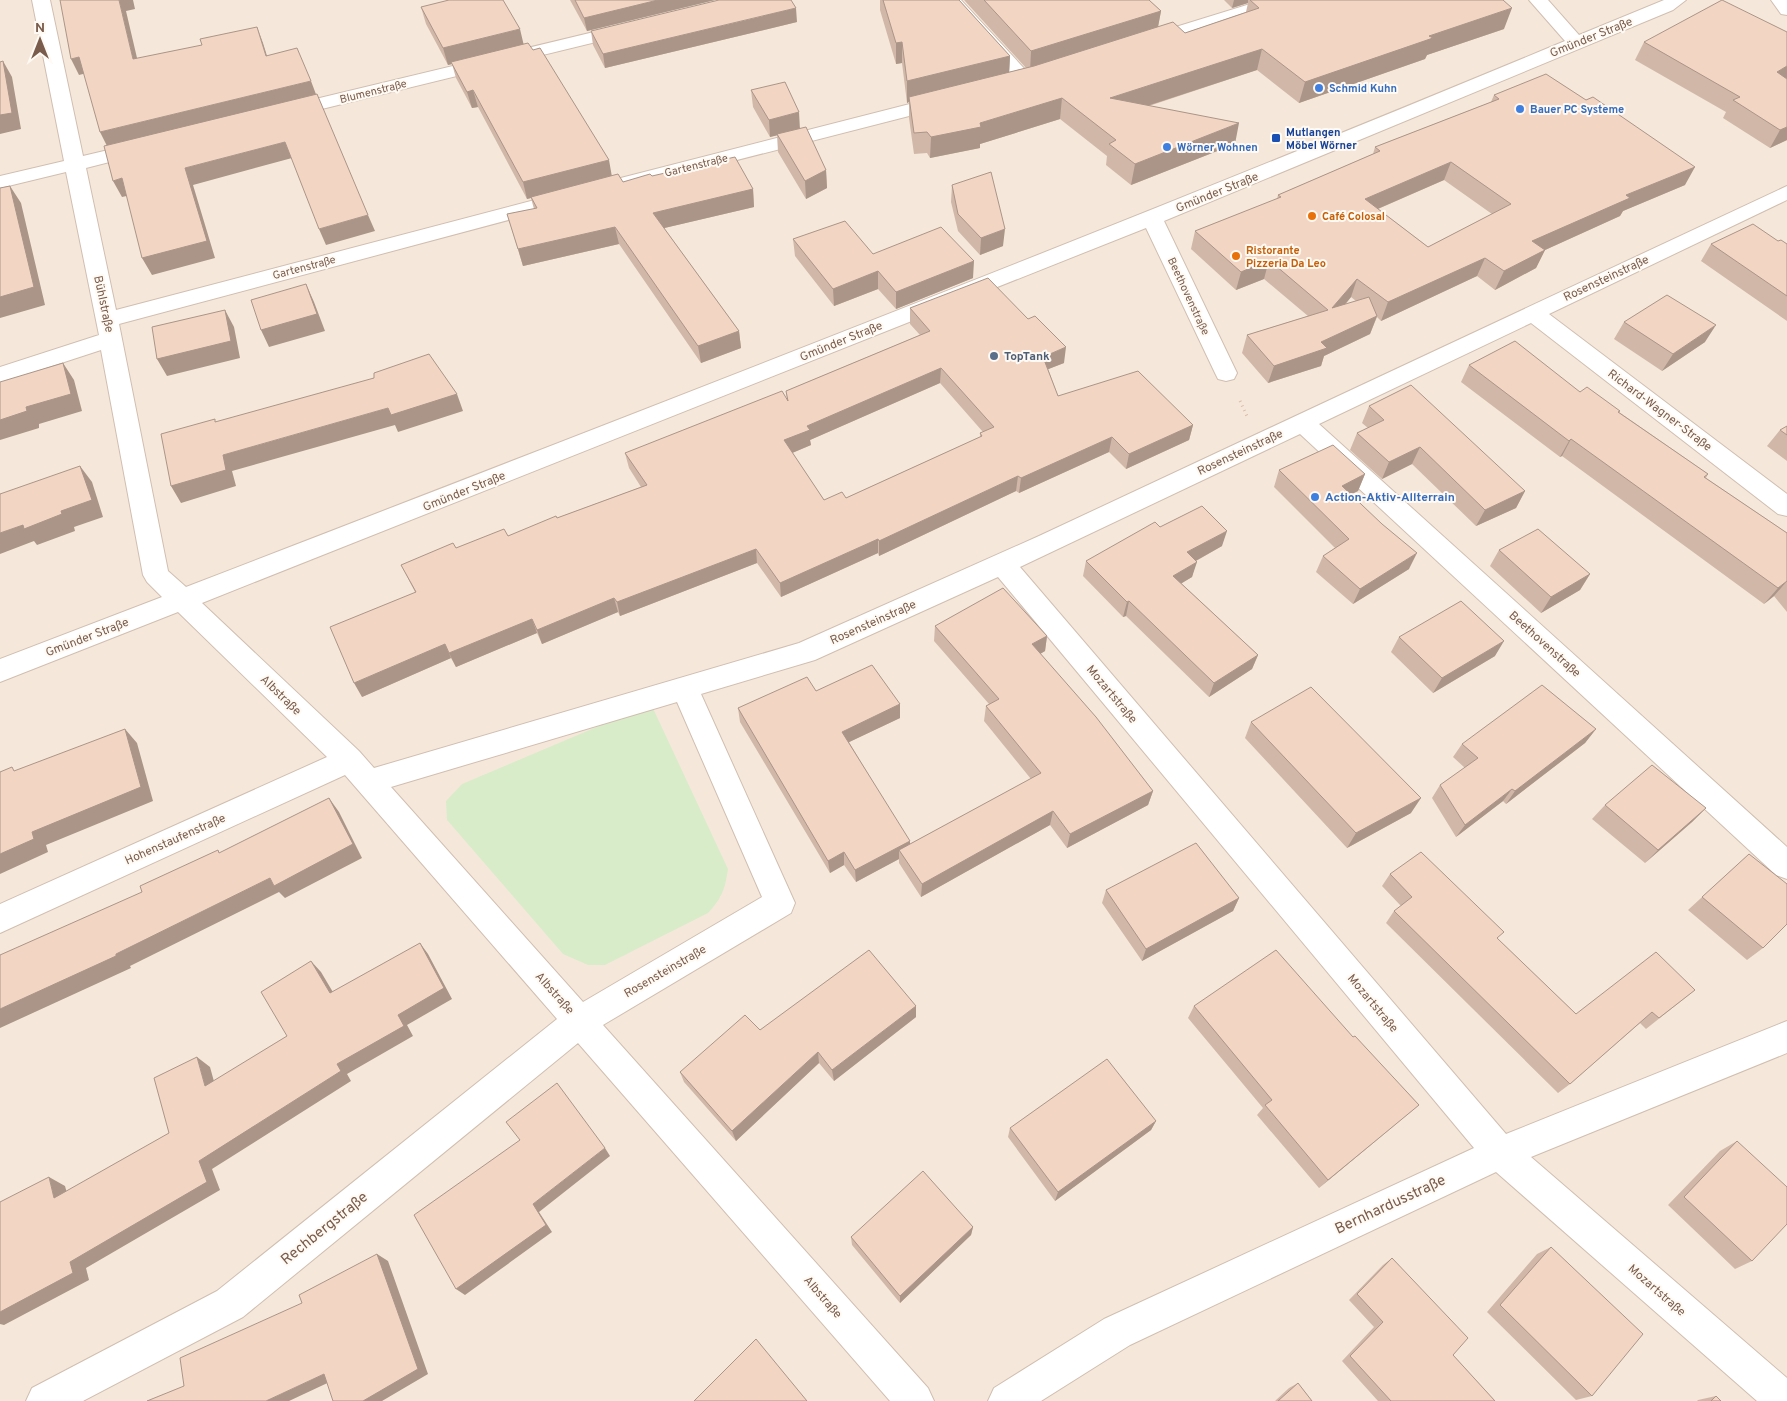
<svg xmlns="http://www.w3.org/2000/svg" width="1787" height="1401" font-family="Overpass,sans-serif">
<rect width="100%" height="100%" fill="#fdf6ec"/>
<path fill="#f5e8da" d="M0,0H1787V1401H0Z"/>
<path fill="#d8ecc9" d="M651,704L728,869C725,889 722,898 708,913L605,965H588L563,954L447,820L446,801L462,784Z"/>
<g fill="none" stroke-linecap="round" stroke-linejoin="round">
<g stroke="#d1beb0" stroke-width="2">
<path id="minor" d="M32,0H50L83,156L142,142L149,144L152,148L149,152L86,168L116,310L569,191L576,192L579,197L576,202L119,324L168,571L186,587C647,409 1108,231 1565,41L1529,0H1548L1579,35L1664,0H1686L1673,10L1164,221L1237,373L1234,379L1226,381L1218,379L1215,373L1146,228L202,603L359,751L374,768L799,643L1039,536L1787,186V200L1549,314L1787,494V516L1778,514L1531,323L1319,424L1787,847V879L1776,875L1300,434L1020,567L1506,1134L1787,1021V1053L1531,1157L1787,1378V1401H1757L1496,1172L1130,1345L1041,1401H988L994,1388L1104,1319L1474,1148L998,577L815,660L701,694L795,903L791,913L603,1025L928,1388L934,1401H890L578,1043L243,1317L83,1401H26L32,1388L217,1291L557,1019L345,775L0,933V904L327,757L178,612L0,682V659L162,597L147,582L143,575L101,350L0,383V367L99,335L66,172L0,188V176L64,161ZM677,702L762,897L583,1002L391,787Z
M942,0H961L1032,77L1034,81L1032,85L1025,87L1018,85Z
M1263,0H1290L1287,4L1154,46L1147,48L1140,46L1138,42L1140,38Z
M1771,0H1787V15L1781,14Z
M627,24L633,25L636,29L633,33L285,118L278,116L275,112L278,108Z
M945,95L952,97L955,101L952,105L616,191L609,189L606,185L609,181Z"/>
</g>
<path stroke="#d9b8a5" stroke-width="3" stroke-dasharray="1 4" stroke-linecap="butt" d="M1240,401L1247,416"/>
<use href="#minor" fill="#fff" fill-rule="evenodd"/>
</g>
<path fill="#d1b7a8" fill-rule="evenodd" d="M570,0H715L587,31Z
M880,0H959L1010,56L1009,72L1026,68L964,0H1149L1161,11L1158,27L1185,33L1246,12L1248,3L1232,8L1224,0H1503L1504,29L1427,55L1425,59L1299,103L1257,70L1149,106L1235,144L1131,185L1106,165L1107,156L1060,119L980,144V148L930,158L927,153L914,154L909,118V102L907,103L902,63L896,64L880,10Z
M421,7L524,44L612,176L623,182L652,176L753,189L754,207L664,228L739,331L741,348L701,363L619,244L523,266L507,214L534,209L531,198L527,199L478,107L472,108L456,78L452,64L448,65L426,24Z
M797,22L605,68L593,45L591,31Z
M1787,32V78H1786L1787,79V140L1770,148L1723,118L1726,112L1635,60L1644,42Z
M751,90L800,128L826,170L827,188L806,199L778,152L777,135L770,137L753,107Z
M1494,95L1685,185L1623,211L1620,216L1545,250L1536,268L1495,290L1477,276L1381,321L1377,317L1370,334L1324,356L1321,366L1268,383L1242,353L1247,335L1308,316L1264,279L1236,290L1191,249L1195,231L1277,199L1278,195L1373,154L1375,147L1491,102ZM1444,180L1492,214L1428,247L1378,209ZM1351,297L1356,301L1345,305Z
M952,185L1003,246L980,255L958,231L951,202Z
M793,239L873,254L973,278L896,309L878,289L834,306L795,256Z
M1778,241L1787,244V321L1701,261L1711,244Z
M910,308L1064,363L1048,369L1058,396L1193,425L1189,440L1126,469L1109,452L1019,493L1016,491L879,556L878,553L781,597L757,563L620,616L618,612L542,644L537,633L456,667L451,658L362,697L415,592L401,565L456,548L508,536L641,487L629,468L625,453L787,399L786,391L920,335L910,324ZM940,383L983,432L980,433V437L846,498L824,500L792,453L811,445L810,440Z
M1624,322L1705,342L1662,371L1614,339Z
M1469,365L1580,392L1619,412L1708,474L1706,478L1787,533V612L1774,596L1764,604L1562,456L1560,457L1461,382Z
M1369,406L1525,491L1516,508L1476,526L1412,464L1382,479L1350,450L1357,433L1368,428L1362,423Z
M1787,426V461L1767,446L1780,430Z
M1279,470L1365,474L1358,491L1351,494L1409,569L1353,604L1316,572L1323,556L1335,548L1274,487Z
M1160,527L1222,546L1196,561L1192,577L1181,583L1258,655L1252,669L1209,697L1126,616L1123,617L1083,576L1086,561Z
M1499,550L1590,574L1580,590L1541,613L1490,566Z
M935,626L1047,636L1045,651L1040,654L1153,791L1148,805L1067,848L1050,825L921,897L899,863V859L856,882L844,865L830,873L740,722L738,708L816,691L900,704V718L849,742L910,844L1031,779L984,721L986,706L989,704L934,641Z
M1399,637L1495,656L1433,693L1391,652Z
M1251,722L1411,813L1347,848L1245,738Z
M1596,729L1585,743L1506,804L1503,801L1456,837L1432,798L1440,785L1465,768L1453,757L1462,744Z
M1605,805L1706,808L1692,822L1645,863L1592,819Z
M1749,854L1763,948L1747,960L1688,910Z
M1390,874L1498,939L1576,1014L1695,990L1646,1029L1640,1023L1570,1084L1558,1093L1386,923L1394,911L1401,906L1382,886Z
M1106,890L1239,898L1233,911L1142,961L1102,903Z
M916,1006V1017L834,1081L819,1063L736,1141L684,1082L680,1072L760,1030Z
M1194,1006L1353,1037L1419,1105L1408,1114L1319,1188L1257,1115L1263,1108L1188,1018Z
M1156,1121L1151,1130L1055,1201L1008,1137L1010,1128Z
M1737,1141L1752,1261L1735,1269L1668,1205L1720,1151Z
M973,1227L971,1235L900,1303L852,1245L851,1237Z
M1551,1247L1592,1396L1576,1400L1487,1312L1537,1254Z
M1392,1258L1453,1355L1495,1401H1378L1342,1361L1374,1327L1349,1300L1383,1265Z
M1298,1383L1312,1401H1275L1289,1388Z
M1716,1396L1721,1401H1697L1698,1400Z"/>
<path fill="#aa9588" d="M119,0H133L135,9L126,11L141,75L133,59Z
M658,0H715L587,31L584,18Z
M1234,0H1248V3L1232,8Z
M796,8L797,22L605,68L603,54Z
M1512,8L1504,29L1427,55L1425,59L1299,103L1305,82L1429,36Z
M1161,11L1157,32L1030,72L1031,51Z
M257,27L263,43L272,72L266,56Z
M520,29L524,46L451,62L452,64L448,65L443,48Z
M902,42V63L896,64V43Z
M1262,49L1257,70L1107,119L1110,98Z
M1010,56L1009,77L909,97V102L907,103V81Z
M79,57L87,73L79,75L71,59Z
M3,61L12,77L21,129L0,134V115Z
M1787,66V78L1767,90L1777,72Z
M311,81L317,97L108,148L100,132Z
M473,90L478,107L472,108L467,92Z
M1062,98L1060,119L980,144V148L930,158L931,137L980,123Z
M799,112L800,130L770,137L769,120Z
M1239,123L1235,144L1131,185L1135,164Z
M1787,127V140L1770,148L1780,130Z
M285,142L292,158L193,185L215,258L152,275L142,258L185,168Z
M609,160L612,177L527,199L523,182Z
M1451,162L1444,180L1359,217L1365,199Z
M1695,167L1685,185L1623,211L1620,216L1545,250L1536,268L1495,290L1504,271L1532,241L1626,195Z
M826,170L827,188L806,199L805,181Z
M122,178L131,195L122,197L113,181Z
M10,186L21,203L45,305L0,318V297Z
M753,189L754,207L656,230L653,213Z
M368,215L375,231L326,245L319,229Z
M615,227L619,244L523,266L518,249Z
M1005,229L1003,246L980,255L981,238Z
M1485,258L1477,276L1381,321L1388,302Z
M1269,260L1264,279L1236,290L1241,272Z
M974,261L973,278L896,309V292Z
M878,271V289L834,306L833,289Z
M1357,279L1351,297L1326,327L1332,308Z
M306,284L314,302L325,331L269,347L261,330Z
M225,310L234,327L240,358L167,376L157,359Z
M1377,316L1370,334L1324,356L1321,366L1268,383L1274,366L1321,342Z
M1716,325L1705,342L1662,371L1673,354Z
M739,331L741,348L701,363L698,346Z
M1066,347L1064,363L1041,372L1043,357Z
M63,363L74,380L82,411L39,424V428L0,440V420L26,407Z
M941,368L940,383L810,440L811,445L785,456L784,440L807,426Z
M457,394L463,411L398,432L395,425L232,471L236,486L181,503L171,486L223,455L388,408Z
M1193,425L1189,440L1126,469L1129,454Z
M1112,437L1109,452L1019,493L1021,478Z
M1571,439L1562,456L1560,457L1569,441Z
M1420,447L1412,464L1382,479L1389,462Z
M80,466L92,482L103,517L74,527L75,531L37,545L34,541L0,554V533L61,511Z
M1365,474L1358,491L1336,502L1342,486Z
M1018,476L1016,491L879,556V541Z
M1525,491L1516,508L1476,526L1485,510Z
M1227,531L1222,546L1183,568L1187,552Z
M878,539V553L781,597L780,583Z
M756,549L757,563L620,616L617,602Z
M1417,553L1409,569L1353,604L1360,589Z
M1197,562L1192,577L1169,591L1173,576Z
M1590,574L1580,590L1541,613L1551,597Z
M1787,581L1774,596L1764,604L1778,588Z
M614,598L618,612L542,644L537,630Z
M1129,601L1126,616L1123,617L1127,602Z
M532,619L537,633L456,667L449,653Z
M1047,636L1045,651L1030,660L1032,644Z
M1504,641L1495,656L1433,693L1442,678Z
M445,644L451,658L362,697L354,683Z
M1258,655L1252,669L1209,697L1214,683Z
M900,704V718L843,745L842,732Z
M125,729L137,743L153,801L46,845L48,852L0,874V854L32,832Z
M1596,729L1585,743L1506,804L1515,791Z
M1512,789L1503,801L1456,837L1465,825Z
M1153,791L1148,805L1067,848L1070,834Z
M329,798L339,812L362,858L285,898L279,892L130,966L131,968L0,1028V1009L116,954Z
M1421,798L1411,813L1347,848L1356,833Z
M1706,808L1692,822L1645,863L1658,850Z
M1053,811L1050,825L921,897L922,884Z
M910,841V853L899,850V859L856,882L855,870Z
M844,852V865L830,873L828,861Z
M1239,898L1233,911L1142,961L1146,949Z
M420,943L428,954L452,999L407,1025L413,1036L347,1074L351,1081L212,1169L220,1190L86,1268L89,1280L4,1325L0,1324V1312L70,1262L199,1161L337,1064L398,1015Z
M311,961L321,972L340,1004L330,993Z
M916,1006V1017L834,1081L832,1070Z
M818,1052L819,1063L736,1141L732,1131Z
M197,1057L210,1067L218,1096L205,1086Z
M1419,1105L1408,1114L1319,1188L1328,1180Z
M1156,1121L1151,1130L1055,1201L1058,1192Z
M605,1148L610,1156L539,1212L552,1232L465,1295L456,1289L533,1204Z
M49,1177L65,1186L70,1205L54,1198Z
M973,1227L971,1235L900,1303V1296Z
M377,1254L388,1261L428,1374L382,1401H363Z
M324,1374L336,1379L289,1401H266Z"/>
<path fill="#f3d5c3" stroke="#aa9588" fill-rule="evenodd" d="M60,0H119L133,59L202,45L200,39L257,27L266,56L297,48L311,81L100,132L79,57L71,59Z
M449,0H503L520,29L443,48L421,7Z
M575,0H658L584,18Z
M719,0H791L796,8L603,54L591,31Z
M883,0H959L1010,56L907,81L902,42L896,43Z
M984,0H1149L1161,11L1031,51Z
M1250,0H1503L1512,8L1429,36L1433,38L1305,82L1262,49L1110,98L1239,123L1135,164L1109,144L1116,140L1062,98L980,123L981,127L931,137L927,132L914,133L909,97L1034,66L1173,22L1185,33L1259,8Z
M1722,0L1787,32V66L1777,72L1787,79V127L1780,130L1733,100L1740,97L1644,42Z
M528,43L533,50L540,48L609,160L523,182L473,90L467,92L451,62Z
M3,61L12,113L0,115V62Z
M1546,74L1586,100L1593,97L1695,167L1626,195L1630,198L1532,241L1545,250L1504,271L1485,258L1388,302L1357,279L1332,308L1369,297L1377,316L1321,342L1327,348L1274,366L1247,335L1328,310L1269,260L1241,272L1195,231L1281,197L1278,195L1380,151L1375,147L1499,99L1494,95ZM1451,162L1511,204L1428,247L1365,199Z
M785,82L799,112L769,120L751,90Z
M317,94L368,215L319,229L285,142L185,168L207,241L142,258L122,178L113,181L104,146Z
M806,127L826,170L805,181L777,134Z
M735,157L753,189L653,213L739,331L698,346L615,227L518,249L507,214L537,208L531,197L618,174L623,182L650,174L652,176Z
M991,172L1005,229L981,238L958,214L952,185Z
M10,186L34,287L0,297V188Z
M845,221L873,254L941,227L974,261L896,292L878,271L833,289L793,239Z
M1753,224L1778,241L1781,240L1787,244V296L1711,244Z
M988,278L1028,319L1035,316L1066,347L1043,357L1058,396L1138,371L1193,425L1129,454L1112,437L1021,478L1018,476L879,541L878,539L780,583L756,549L617,602L614,598L537,630L532,619L449,653L445,644L354,683L330,627L416,592L401,565L453,543L456,548L504,529L508,536L556,516L557,518L647,485L625,453L782,391L788,401L786,391L930,331L910,308ZM941,368L994,427L980,433L982,436L846,498L842,492L824,500L784,440L810,430L807,426Z
M306,284L317,314L261,330L251,300Z
M1667,295L1716,325L1673,354L1624,322Z
M225,310L231,341L157,359L152,327Z
M1515,341L1580,392L1587,387L1620,411L1618,412L1708,474L1704,477L1787,533V581L1778,588L1571,439L1569,441L1469,365Z
M429,354L457,394L391,415L388,408L223,455L226,470L171,486L161,434L215,419V422L374,378V373Z
M63,363L71,394L26,407L27,411L0,420V382Z
M1411,385L1525,491L1485,510L1420,447L1389,462L1357,433L1384,420L1369,406Z
M1787,426V435L1780,430Z
M1333,445L1365,474L1342,486L1382,524L1417,553L1360,589L1323,556L1349,539L1279,470Z
M80,466L92,500L61,511L62,514L24,529L23,525L0,533V494Z
M1202,506L1227,531L1187,552L1197,562L1173,576L1258,655L1214,683L1129,601L1127,602L1086,561L1155,522L1160,527Z
M1538,529L1590,574L1551,597L1499,550Z
M1003,588L1047,636L1032,644L1096,717L1153,791L1070,834L1053,811L922,884L899,850L1041,773L986,706L999,699L935,626Z
M1461,601L1504,641L1442,678L1399,637Z
M872,665L900,704L842,732L910,841L855,870L844,852L828,861L738,708L807,677L816,691Z
M1542,685L1596,729L1515,791L1512,789L1465,825L1440,785L1478,758L1462,744Z
M1311,687L1421,798L1356,833L1251,722Z
M125,729L141,787L32,832L34,839L0,854V772L12,767L14,771Z
M1652,765L1706,808L1658,850L1605,805Z
M329,798L353,844L274,886L270,878L116,954V956L0,1009V955L142,892L140,886L218,850L219,853Z
M1196,843L1239,898L1146,949L1106,890Z
M1421,852L1504,932L1497,938L1576,1014L1656,952L1695,990L1659,1018L1652,1012L1570,1084L1394,911L1412,897L1390,874Z
M1749,854L1787,884V924L1763,948L1702,897Z
M420,943L444,988L398,1015L404,1026L337,1064L341,1071L199,1161L207,1182L70,1262L73,1273L0,1312V1202L49,1177L54,1198L169,1133L154,1078L197,1057L205,1086L287,1036L261,992L311,961L330,993Z
M869,950L916,1006L832,1070L818,1052L732,1131L680,1072L745,1015L760,1030Z
M1276,950L1353,1037L1355,1036L1419,1105L1328,1180L1265,1105L1272,1100L1194,1006Z
M1107,1059L1156,1121L1058,1192L1010,1128Z
M557,1083L605,1148L533,1204L546,1225L456,1289L414,1215L520,1140L506,1122Z
M1737,1141L1787,1187V1224L1752,1261L1684,1197Z
M923,1171L973,1227L900,1296L851,1237Z
M1551,1247L1643,1334L1592,1396L1500,1305Z
M377,1254L418,1369L363,1401H333L324,1374L266,1401H147L184,1386L180,1358L302,1303L299,1295Z
M1392,1258L1468,1338L1453,1355L1495,1401H1391L1350,1356L1383,1322L1357,1294Z
M756,1339L807,1401H694Z
M1298,1383L1312,1401H1278Z
M1716,1396L1721,1401H1711Z"/>
<g fill="#3f7fe0" stroke="#fffaf3" stroke-width="2">
<circle cx="1319" cy="88" r="5"/>
<circle cx="1520" cy="109" r="5"/>
<circle cx="1167" cy="147" r="5"/>
<circle cx="1315" cy="497" r="5"/>
</g>
<rect fill="#1a4fb4" stroke="#fffaf3" stroke-width="2" x="1271" y="133" width="10" height="10" rx="2.5"/>
<g fill="#e8710a" stroke="#fffaf3" stroke-width="2">
<circle cx="1312" cy="216" r="5"/>
<circle cx="1236" cy="256" r="5"/>
</g>
<circle fill="#5c6f8a" stroke="#fffaf3" stroke-width="2" cx="994" cy="356" r="5"/>
<g text-anchor="middle" stroke-width="4" stroke-linejoin="round" paint-order="stroke">
<g font-size="11" font-weight="bold" fill="#366cbe" stroke="#fffaf3" text-anchor="start">
<text x="1329" y="92">Schmid Kuhn</text>
<text x="1530" y="113">Bauer PC Systeme</text>
<text x="1177" y="151">Wörner Wohnen</text>
</g>
<g font-size="11" fill="#7a5c4d" stroke="#fffaf3">
<text transform="translate(373 91) rotate(-14)" y="4">Blumenstraße</text>
<text transform="translate(696 165) rotate(-14)" y="4">Gartenstraße</text>
<text transform="translate(304 267) rotate(-15)" y="4">Gartenstraße</text>
<text transform="translate(1189 296) rotate(65)" y="4">Beethovenstraße</text>
</g>
<g font-size="11" font-weight="bold" fill="#164399" stroke="#fffaf3" text-anchor="start">
<text x="1286" y="136">Mutlangen<tspan x="1286" dy="13">Möbel Wörner</tspan></text>
</g>
<g font-size="11" font-weight="bold" fill="#c56008" stroke="#fffaf3" text-anchor="start">
<text x="1322" y="220">Café Colosal</text>
<text x="1246" y="254">Ristorante<tspan x="1246" dy="13">Pizzeria Da Leo</tspan></text>
</g>
<g font-size="12" fill="#7a5c4d" stroke="#fffaf3">
<text transform="translate(1591 37) rotate(-22)" y="4">Gmünder Straße</text>
<text transform="translate(1217 192) rotate(-22)" y="4">Gmünder Straße</text>
<text transform="translate(1606 278) rotate(-25)" y="4">Rosensteinstraße</text>
<text transform="translate(104 304) rotate(78)" y="4">Bühlstraße</text>
<text transform="translate(841 341) rotate(-22)" y="4">Gmünder Straße</text>
<text transform="translate(1660 410) rotate(37)" y="4">Richard-Wagner-Straße</text>
<text transform="translate(1240 452) rotate(-25)" y="4">Rosensteinstraße</text>
<text transform="translate(464 491) rotate(-22)" y="4">Gmünder Straße</text>
<text transform="translate(873 622) rotate(-24)" y="4">Rosensteinstraße</text>
<text transform="translate(87 637) rotate(-21)" y="4">Gmünder Straße</text>
<text transform="translate(1545 644) rotate(42)" y="4">Beethovenstraße</text>
<text transform="translate(1112 694) rotate(50)" y="4">Mozartstraße</text>
<text transform="translate(281 695) rotate(44)" y="4">Albstraße</text>
<text transform="translate(175 839) rotate(-24)" y="4">Hohenstaufenstraße</text>
<text transform="translate(665 971) rotate(-30)" y="4">Rosensteinstraße</text>
<text transform="translate(555 993) rotate(48)" y="4">Albstraße</text>
<text transform="translate(1373 1003) rotate(50)" y="4">Mozartstraße</text>
<text transform="translate(1657 1290) rotate(41)" y="4">Mozartstraße</text>
<text transform="translate(823 1297) rotate(49)" y="4">Albstraße</text>
</g>
<g font-size="12" font-weight="bold" fill="#4e5e75" stroke="#fffaf3" text-anchor="start">
<text x="1004" y="360">TopTank</text>
</g>
<g font-size="12" font-weight="bold" fill="#366cbe" stroke="#fffaf3" text-anchor="start">
<text x="1325" y="501">Action-Aktiv-Allterrain</text>
</g>
<g font-size="15" fill="#7a5c4d" stroke="#fffaf3">
<text transform="translate(1390 1204) rotate(-25)" y="5">Bernhardusstraße</text>
<text transform="translate(324 1228) rotate(-39)" y="5">Rechbergstraße</text>
</g>
</g>
<g transform="translate(40 40)" stroke="#fffaf3" stroke-width="4" paint-order="stroke">
<path d="M0-4L9 19L0 12L-9 19Z" fill="#7a5c4d"/>
<text y="-8" font-size="14" font-weight="bold" text-anchor="middle" fill="#7a5c4d">N</text>
</g>
</svg>
